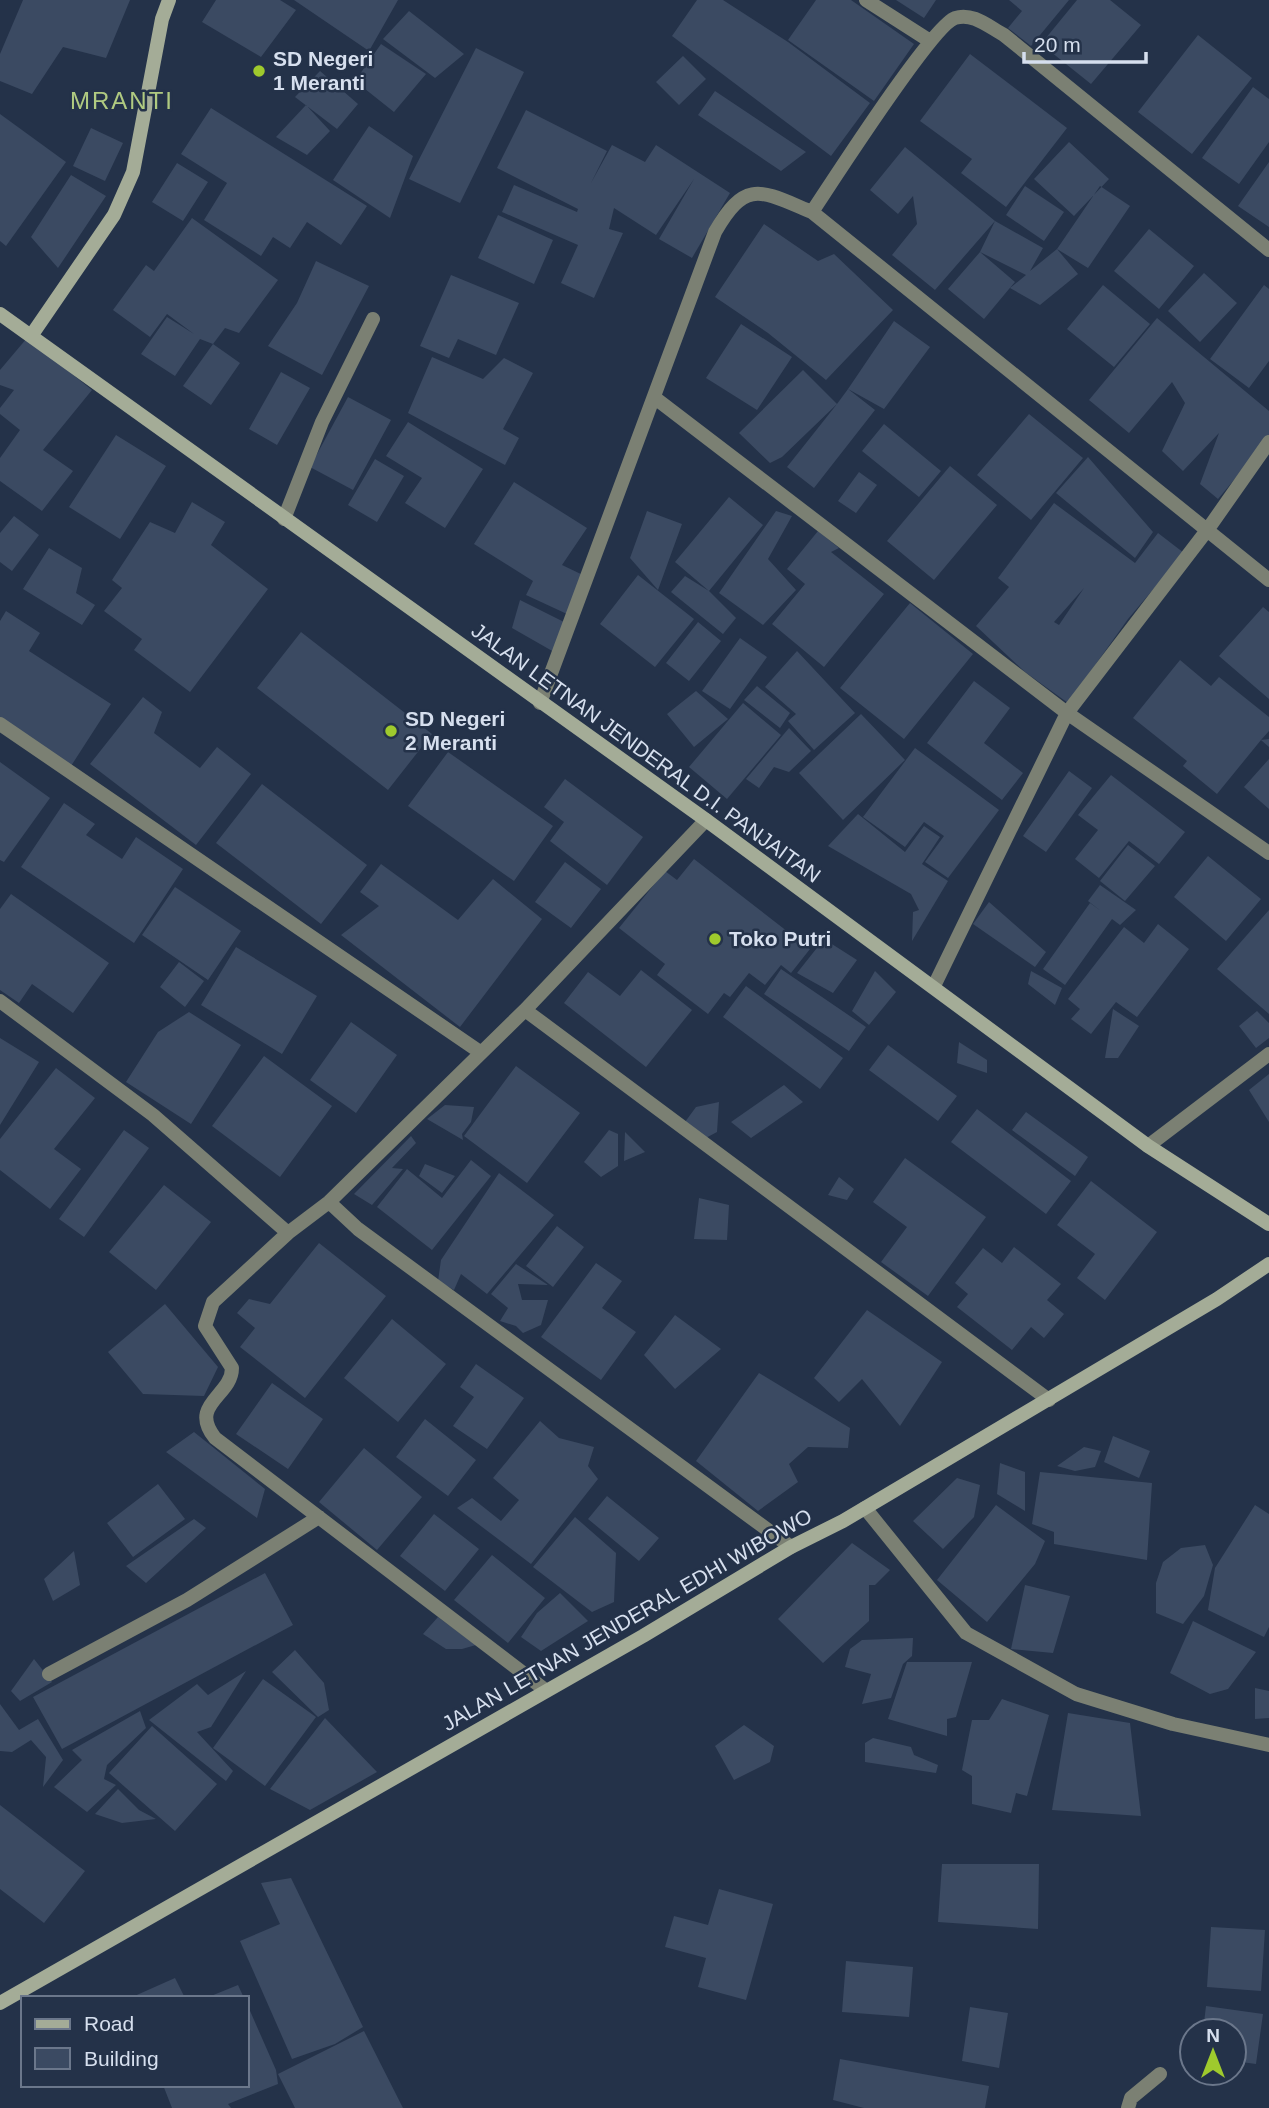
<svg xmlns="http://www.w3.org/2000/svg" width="1269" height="2108" font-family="Helvetica,sans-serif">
<rect width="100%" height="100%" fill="#243249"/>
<path fill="#3b4a62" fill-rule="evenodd" d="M23,0H130L106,58L63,47L32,94L0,81V54Z
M216,0H280L296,10L261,57L202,22Z
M294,0H398L369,51Z
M697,0H723L788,42L870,103L831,156L672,36Z
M816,0H851L914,44L874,101L788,40Z
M896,0H936L924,18Z
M1009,0H1069L1031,46L1008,28L1022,11Z
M1077,0H1110L1141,25L1091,84L1041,44Z
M409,11L464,54L435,78L383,39Z
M1198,35L1252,78L1192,154L1138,112Z
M381,44L426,74L394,112L355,81Z
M476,48L524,72L460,203L409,179Z
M970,54L1067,128L1006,207L961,173L972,159L920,121Z
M683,56L706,79L679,105L656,82Z
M320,71L358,104L337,129L295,97Z
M1253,87L1269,99V142L1239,184L1202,158Z
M715,91L806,152L781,171L698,115Z
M306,105L330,131L307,155L276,137Z
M211,108L367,206L341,245L307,222L290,248L273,237L261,256L204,220L227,183L181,154Z
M526,110L607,151L591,183L612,145L645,162L656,145L730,193L692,258L659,239L694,179L656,235L614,208L609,229L623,233L594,298L561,283L578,245L502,212L514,185L577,212L578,209L497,168Z
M0,114L66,162L6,246L0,241Z
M369,126L413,156L390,218L333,180Z
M91,128L123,143L105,181L73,166Z
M1069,142L1109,179L1074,216L1034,179Z
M905,147L995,221L935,290L892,255L917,224L913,196L898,214L870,190Z
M1269,162V227L1238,206Z
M177,163L208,182L183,221L152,202Z
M71,175L106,196L58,268L31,237Z
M1025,186L1064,212L1044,241L1006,215Z
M1100,186L1130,206L1088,268L1057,249Z
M498,215L553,240L534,284L478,258Z
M192,218L278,280L239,333L225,328L213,344L240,363L211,405L183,386L213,344L200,339L175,376L141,354L167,317L194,334L167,314L150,337L113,310L146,265L154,271Z
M995,221L1043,248L1030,271L1057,249L1078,274L1040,305L1010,288L1026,275L980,252L1015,282L1009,289L984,319L948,289L980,252Z
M764,224L818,261L834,254L893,310L826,380L768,333L715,297Z
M1149,229L1194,266L1159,309L1114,271Z
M316,261L369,286L322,375L268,346L297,303Z
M1204,273L1237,303L1200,342L1168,311Z
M451,275L519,303L496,355L458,339L449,358L420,346Z
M1103,285L1150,324L1114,367L1067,329Z
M1264,285L1269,289V361L1249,388L1210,359Z
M1157,318L1269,411V438L1218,499L1200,484L1219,433L1183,471L1162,451L1185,403L1172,382L1129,433L1089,400Z
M894,321L930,347L884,409L848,389Z
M741,324L792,357L757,410L706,378Z
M27,338L92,390L43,450L73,471L42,511L0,481V458L20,430L0,414V408L14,390L0,385V370Z
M432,357L483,379L504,358L533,373L503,429L519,438L505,465L408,413Z
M803,370L837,404L848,389L875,410L814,488L787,467L837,404L782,457L770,463L739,433Z
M281,372L310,388L277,445L249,429Z
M348,397L391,420L353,490L310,467Z
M1029,414L1083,458L1031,520L977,475Z
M408,422L483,469L445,528L405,503L422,478L386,456Z
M884,424L941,471L919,497L862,451Z
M116,435L166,466L120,539L69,507Z
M1088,457L1153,532L1135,558L1056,493Z
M375,459L404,476L377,522L348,505Z
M950,466L997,505L934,580L887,541Z
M859,472L877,485L856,513L838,501Z
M514,482L587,528L562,565L585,576L567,614L526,595L533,581L474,544Z
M729,497L763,525L709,591L675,562Z
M192,502L225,522L211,545L268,589L190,692L134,650L142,639L104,611L122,588L112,580L150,522L175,533Z
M1054,503L1135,563L1158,533L1184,553L1128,619L1068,703L1025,672L976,626L1009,587L998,578ZM1084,588L1059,625L1054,622Z
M647,511L682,524L658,590L630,558Z
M776,511L792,516L768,559L796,590L763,625L719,593Z
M14,516L39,535L12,571L0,562V533Z
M818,531L839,548L831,552L884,594L824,667L772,624L805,584L787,569Z
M49,548L82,568L76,593L95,605L82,625L23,589Z
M638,575L694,619L655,667L600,624Z
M685,576L709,591L736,618L723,634L671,592Z
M520,600L566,623L554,652L512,628Z
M910,603L973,654L904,739L840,688Z
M1263,607L1269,612V699L1219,656Z
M6,611L40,633L29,651L111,704L71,766L0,720V621Z
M698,622L721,641L689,681L666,663Z
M301,632L432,734L388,790L257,688Z
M740,638L767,657L730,709L702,691Z
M797,651L855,713L814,750L788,721L796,714L765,687Z
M1180,660L1211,686L1219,677L1269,717V731L1261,740L1269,739V747L1261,740L1217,794L1183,766L1187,761L1133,718Z
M974,681L1010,708L984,743L1023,773L1002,800L927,743Z
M757,686L790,713L780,728L744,700Z
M696,691L728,719L694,747L667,714Z
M143,697L162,712L154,733L200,768L217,747L251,774L196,845L90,764Z
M743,703L781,735L727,799L689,767Z
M861,714L905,760L843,820L799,773Z
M789,728L811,751L789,772L774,767L759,788L746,779Z
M915,748L999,810L948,878L925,862L944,836L924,822L905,847L863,817Z
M448,752L553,826L514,881L408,806Z
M1269,759V809L1244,787Z
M0,762L50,798L4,862L0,860Z
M1069,771L1092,788L1046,852L1023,836Z
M1111,775L1185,832L1159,864L1129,841L1099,878L1075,859L1098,830L1078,815Z
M565,779L643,837L607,885L550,841L564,822L544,807Z
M262,784L367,865L321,924L216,843Z
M64,803L95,824L86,835L122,859L136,837L183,869L134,943L21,867Z
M858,814L905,852L924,826L940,837L922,864L948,881L912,941L913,912L919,910L911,894L828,846Z
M1128,845L1155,866L1125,901L1100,881Z
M1208,856L1261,899L1226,941L1174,897Z
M694,859L810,949L791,973L781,965L765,985L749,973L730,997L724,993L708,1014L657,975L665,964L619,928L665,871L677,880Z
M565,862L601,889L571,928L535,902Z
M381,864L458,920L493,879L542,919L460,1027L341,935L379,906L360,892Z
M1100,885L1136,910L1120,925L1112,919L1065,985L1043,969L1090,903L1101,911L1088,901Z
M175,887L241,931L208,980L142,935Z
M11,894L109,963L73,1013L32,984L19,1003L0,990V909Z
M989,902L1046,952L1035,967L973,924Z
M1269,910V1014L1217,969Z
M1158,924L1189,949L1137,1017L1116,1002L1091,1034L1071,1019L1080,1009L1068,999L1124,927L1144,943Z
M824,939L857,960L833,993L797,973Z
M236,947L317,996L282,1054L201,1005Z
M179,962L204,981L185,1007L160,987Z
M781,969L866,1027L849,1051L764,994Z
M641,970L692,1010L646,1067L564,1003L588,972L620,996Z
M875,971L896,992L869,1025L852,1011Z
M1031,971L1062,988L1055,1005L1028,984Z
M746,986L843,1058L820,1089L723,1017Z
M1113,1009L1139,1026L1118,1058H1105Z
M1257,1011L1269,1023V1038L1256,1048L1239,1026Z
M189,1012L241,1045L191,1124L126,1082L158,1032Z
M351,1022L397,1055L356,1113L310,1080Z
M0,1038L39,1062L0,1125Z
M959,1042L987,1060V1073L957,1063Z
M888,1045L957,1096L938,1121L869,1070Z
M264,1056L332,1106L280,1177L212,1126Z
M516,1066L580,1113L527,1183L464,1136Z
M56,1068L95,1098L54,1149L81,1169L50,1209L0,1170V1139Z
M1269,1074V1122L1249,1090Z
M784,1085L803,1102L751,1138L731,1122Z
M719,1102L717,1132L702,1140L685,1122L696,1107Z
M445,1105L474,1107L471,1122L462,1134L463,1140L427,1119Z
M977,1109L1071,1181L1046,1214L951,1142Z
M1026,1112L1088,1157L1075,1176L1012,1130Z
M124,1130L149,1148L84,1237L59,1219Z
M609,1130L618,1134V1166L601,1177L584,1162Z
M625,1132L645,1152L624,1161Z
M411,1136L416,1143L392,1168L403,1169L372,1205L354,1194Z
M905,1158L986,1217L928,1296L881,1262L907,1227L873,1202Z
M471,1160L491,1176L432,1250L377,1207L407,1169L442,1198Z
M425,1164L455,1176L442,1193L419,1176Z
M499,1173L554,1215L487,1294L461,1274L454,1290L438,1281L441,1260Z
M839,1177L854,1189L847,1200L828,1195Z
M1091,1181L1157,1232L1105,1300L1077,1278L1095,1254L1057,1225Z
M164,1185L211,1222L156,1290L109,1252Z
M699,1198L729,1205L727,1240L694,1239Z
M557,1226L584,1247L553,1287L526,1266Z
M319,1243L386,1296L305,1398L240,1347L255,1328L237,1313L249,1299L270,1304Z
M1014,1247L1061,1284L1047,1300L1064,1314L1044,1338L1031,1327L1012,1350L957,1307L968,1294L955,1283L983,1248L1002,1263Z
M596,1263L622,1281L602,1308L636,1332L601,1380L541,1337Z
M516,1264L548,1285L518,1284L522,1300H548L541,1325L523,1333L516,1326L500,1321L508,1308L491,1294Z
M165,1304L218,1367L204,1396L143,1394L108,1352Z
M867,1310L942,1362L900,1426L862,1379L839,1402L814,1378Z
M675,1315L721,1349L675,1389L644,1355Z
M392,1319L446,1364L398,1422L344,1378Z
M476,1364L524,1398L487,1449L453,1426L474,1397L460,1387Z
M759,1373L850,1428L848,1448L808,1447L789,1464L798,1482L758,1511L696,1461Z
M272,1383L323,1419L288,1469L236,1434Z
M425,1419L476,1460L448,1496L396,1457Z
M540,1421L559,1438L594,1447L588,1466L598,1479L531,1564L457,1508L472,1498L501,1521L519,1500L493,1478Z
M194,1432L265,1489L257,1518L166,1452Z
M1113,1436L1150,1451L1139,1478L1104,1462Z
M1084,1447L1101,1451L1095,1467L1075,1471L1057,1466Z
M364,1448L422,1497L377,1550L319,1502Z
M1000,1463L1025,1472V1511L997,1494Z
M1040,1472L1152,1483L1147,1560L1054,1544V1532L1032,1524Z
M957,1478L980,1485L974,1517L943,1549L913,1521Z
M158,1484L185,1519L133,1557L107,1523Z
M607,1496L659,1538L639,1561L588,1519Z
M996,1505L1045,1541L1035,1564L987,1622L937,1580Z
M1255,1505L1269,1514V1627L1264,1637L1208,1610L1215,1568Z
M434,1514L479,1549L445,1591L400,1556Z
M575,1517L616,1553L614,1602L592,1612L533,1567Z
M194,1519L206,1528L146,1583L126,1566Z
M852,1543L890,1570L875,1585H869V1621L823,1663L778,1619Z
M1205,1545L1213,1565L1204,1596L1183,1624L1156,1613V1583L1163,1562L1181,1548Z
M74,1551L80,1585L53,1601L44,1579Z
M492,1555L545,1598L508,1643L454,1600Z
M265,1573L293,1625L62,1749L33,1697Z
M1025,1585L1070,1596L1053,1653L1011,1649Z
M560,1593L588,1621L541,1651L521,1637L537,1613Z
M438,1617L476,1645L462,1649H446L423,1634Z
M1193,1621L1256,1652L1228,1689L1210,1694L1170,1673Z
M913,1638L912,1656L903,1664L891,1698L862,1704L871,1674L845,1667L850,1649L862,1640Z
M295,1650L324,1683L329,1710L318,1717L272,1672Z
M34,1659L52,1682L20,1701L11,1691Z
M907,1662H972L956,1717L947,1719V1736L888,1719Z
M246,1671L211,1727L197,1732L233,1771L226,1781L149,1720L197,1684L208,1695Z
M263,1679L316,1717L265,1786L213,1748Z
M1255,1688L1269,1691V1718L1255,1719Z
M1002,1699L1049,1715L1027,1796L1016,1793L1011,1813L972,1804V1776L962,1770L972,1720H989Z
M0,1704L19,1730L38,1719L63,1760L43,1787L46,1757L31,1740L12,1752L0,1751Z
M140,1711L146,1728L107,1765L104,1779L116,1785L87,1812L54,1787L82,1760L72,1750Z
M1068,1713L1130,1723L1141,1816L1052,1810Z
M325,1718L377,1772L310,1810L270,1789Z
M744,1725L774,1746L770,1762L734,1780L715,1746Z
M152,1726L217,1784L175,1831L109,1773Z
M873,1738L911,1747L914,1755L938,1765L936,1773L865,1762V1743Z
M118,1789L139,1810L156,1819L122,1823L95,1814Z
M0,1805L85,1871L44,1923L0,1889Z
M942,1864H1039L1038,1929L938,1922Z
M291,1878L363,2027L335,2044L292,2059L240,1941L280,1924L261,1883Z
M719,1889L773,1904L746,2000L698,1987L706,1958L665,1947L674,1916L708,1925Z
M1211,1927L1265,1930L1261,1991L1207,1987Z
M846,1961L913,1967L909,2017L842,2012Z
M175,1978L185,1998H130Z
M238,1985L244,1998H206Z
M247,2004L276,2070L278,2084L228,2104L231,2108H172L163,2085H247Z
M1206,2006L1263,2014L1256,2064L1234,2061V2031H1203Z
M970,2007L1008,2013L999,2068L962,2061Z
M364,2031L403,2108H295L278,2074Z
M840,2059L989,2086L985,2108H864L833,2100Z"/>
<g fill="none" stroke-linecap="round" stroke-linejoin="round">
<path stroke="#7b8073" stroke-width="14" d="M866,0L930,41
M812,212L1269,580
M655,398L1067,713L1269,853
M284,519L322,422L373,319
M540,703L715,232C746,178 761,191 812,212C832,182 932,26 955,18C973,12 989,27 1004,35L1269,250
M0,724L480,1052
M934,986L1067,713L1208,529L1269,442
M0,1001L153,1115L288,1233
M525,1010L1049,1400
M1148,1146L1269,1054
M329,1202L358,1229L791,1547
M865,1508L966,1633L1076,1694L1173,1724L1269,1745
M49,1674L187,1600L319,1517
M544,1689L215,1438C188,1404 232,1396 232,1368L205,1326L213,1302L288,1233L329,1202L525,1010L706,820
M1128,2108L1131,2098L1160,2074"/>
<path stroke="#a4ac97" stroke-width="14" d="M0,314L706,820L1148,1146L1269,1224
M31,336L114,215L133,172L162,19L169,0
M0,2003L643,1636L791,1547L843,1521L1217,1299L1269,1264"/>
</g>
<g fill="#9fca2d" stroke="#243249" stroke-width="2.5">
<circle cx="259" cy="71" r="7"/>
<circle cx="391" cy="731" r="7"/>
<circle cx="715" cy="939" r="7"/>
</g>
<g text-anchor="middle" stroke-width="5" stroke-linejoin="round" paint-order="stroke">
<g font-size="21" font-weight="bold" fill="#d6dfee" stroke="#243249" text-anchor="start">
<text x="273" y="66">SD Negeri<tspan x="273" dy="24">1 Meranti</tspan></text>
<text x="405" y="726">SD Negeri<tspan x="405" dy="24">2 Meranti</tspan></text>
<text x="729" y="946">Toko Putri</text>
</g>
<g font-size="21" fill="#d6dfee" stroke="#243249">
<text transform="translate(646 753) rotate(36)" y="7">JALAN LETNAN JENDERAL D.I. PANJAITAN</text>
<text transform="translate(627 1620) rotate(-30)" y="7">JALAN LETNAN JENDERAL EDHI WIBOWO</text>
</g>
<g font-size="24" letter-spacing="2" fill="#b0ca81" stroke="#243249">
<text x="122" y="109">MRANTI</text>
</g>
</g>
<rect x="21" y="1996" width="228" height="91" fill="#243249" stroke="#6b778b" stroke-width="2"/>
<rect x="35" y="2019" width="35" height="10" fill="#a4ac97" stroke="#6b778b" stroke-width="2"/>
<text x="84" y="2031" font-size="21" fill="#d6dfee">Road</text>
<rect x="35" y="2048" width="35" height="21" fill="#3b4a62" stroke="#6b778b" stroke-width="2"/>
<text x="84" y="2066" font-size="21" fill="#d6dfee">Building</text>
<g transform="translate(1213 2052)"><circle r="33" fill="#243249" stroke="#6b778b" stroke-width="2"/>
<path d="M0-5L12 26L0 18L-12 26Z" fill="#9fca2d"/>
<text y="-10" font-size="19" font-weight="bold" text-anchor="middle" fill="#d6dfee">N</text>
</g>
<path d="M1024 52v10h122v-10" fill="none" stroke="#d6dfee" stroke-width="3.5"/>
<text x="1034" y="52" font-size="21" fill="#d6dfee" stroke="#243249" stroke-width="5" paint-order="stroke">20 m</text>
</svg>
